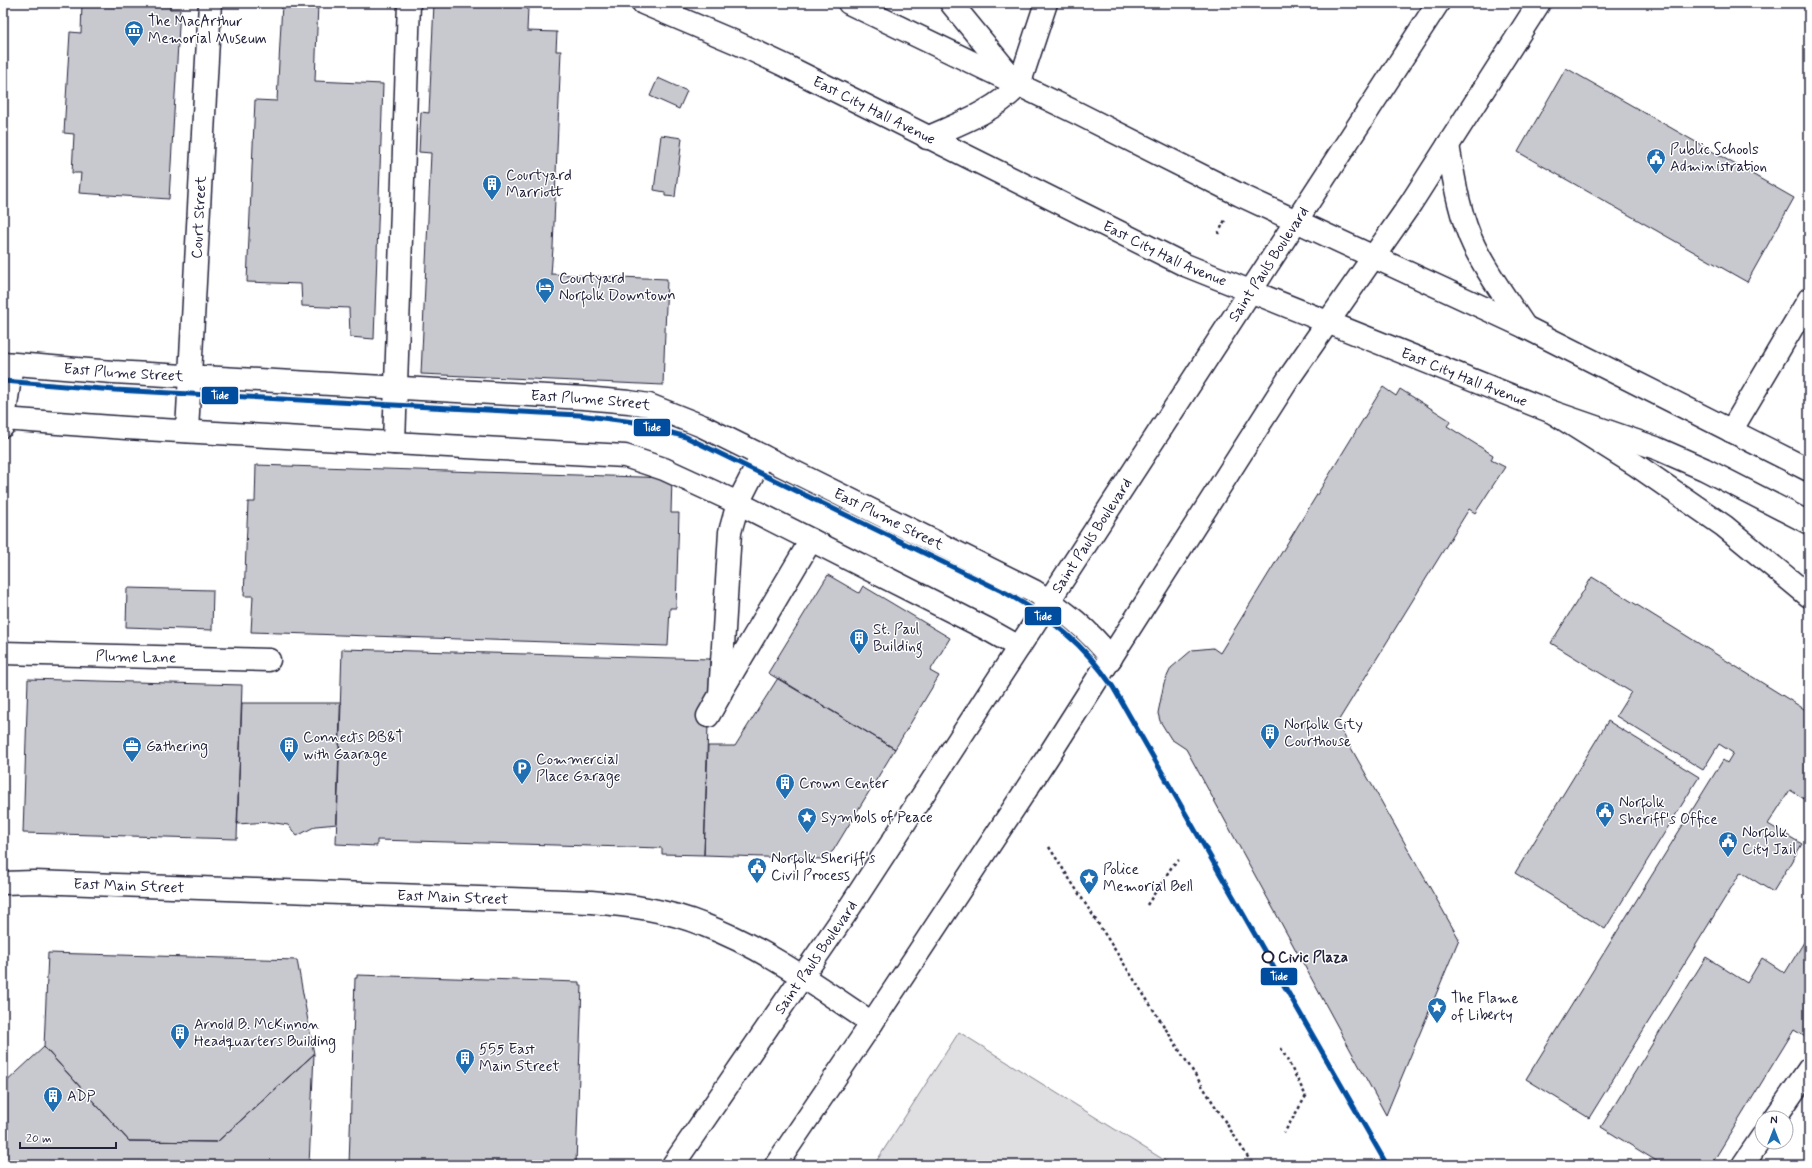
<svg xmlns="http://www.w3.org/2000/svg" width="1812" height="1168" font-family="Mynerve,sans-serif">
<rect width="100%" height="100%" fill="#fff"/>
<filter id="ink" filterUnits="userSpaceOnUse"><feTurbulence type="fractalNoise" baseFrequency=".025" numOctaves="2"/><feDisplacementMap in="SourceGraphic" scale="8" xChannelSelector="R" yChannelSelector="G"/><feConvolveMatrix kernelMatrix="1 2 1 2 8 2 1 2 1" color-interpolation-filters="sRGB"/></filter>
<g filter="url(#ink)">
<path fill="#dfdfe2" stroke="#80808e" d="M959,1032L1172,1165H874Z"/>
<path fill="#c8c8cf" stroke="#22223b" d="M82,3H170V9H180L169,199L79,193L81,173H72L74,134L64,133L70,32L81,33Z
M282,3H318L315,81L383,84L374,339L350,337L349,308L302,306L301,284L247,282L255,100L277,101Z
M434,3L528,7L527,31L557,32L556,51H561L553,248L551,274L667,279L663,385L421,374L431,153L419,152L421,112L429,113Z
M1566,68L1794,198L1747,282L1518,152Z
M658,78L687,91L679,109L650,96Z
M661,135L682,138L675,197L665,196V192L654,190Z
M1383,387L1396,396L1400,389L1451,421L1447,426L1493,455L1491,460L1505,467L1475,513L1469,509L1337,723L1459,939L1386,1115L1186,749L1171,739L1160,721L1158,713L1164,683L1171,668L1192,650L1213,648L1220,653Z
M256,465L672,478L671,513H679L676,608H670L668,646L251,632L253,596H244L248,502H255Z
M828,575L859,593L863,586L950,638L930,671L939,676L895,749L768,673Z
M1592,577L1809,712V802L1790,790L1768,824L1802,844L1773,892L1741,872L1589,1118L1526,1079L1723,760L1727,763L1733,753L1719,744L1703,770L1616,716L1631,692L1551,643Z
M127,588L213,590L212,630L126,627Z
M342,649L710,659L704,855L662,854V848L377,840V846L336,844Z
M778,678L895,749L833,851L822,859L704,855L708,746H735Z
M28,679L242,685L237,839L23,833Z
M242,703H341L337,824L316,826L297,836L288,825L269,822L237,824Z
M1608,721L1699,777L1605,929L1515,873Z
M1809,934V1034L1807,1038L1794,1030L1711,1165H1663L1601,1127L1706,957L1747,983L1762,958L1785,973Z
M48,953L297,960L314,1054L217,1142L129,1141L44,1047Z
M357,975L579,982V985H582L576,1165H349L355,978H357Z
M44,1047L129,1141L217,1142L314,1054L309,1165H3V1085Z"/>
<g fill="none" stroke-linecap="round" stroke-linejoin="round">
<g stroke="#22223b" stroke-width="25">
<g id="minor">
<path d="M1019,85L1046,3"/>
<path id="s1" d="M3,363L113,372L584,398L629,402L649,405L702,426L1034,591C1065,611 1088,629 1111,658"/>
<path d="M3,419L126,428L625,456L664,469L738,503L987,629L1019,647"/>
<path d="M3,426L12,364"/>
<path id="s2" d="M187,431L210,3"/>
<path d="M1731,431L1809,299"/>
<path d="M394,443L409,3"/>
<path id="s3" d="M3,653L269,660"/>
<path d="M721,692L811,540"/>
<path d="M708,716L720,695L730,532L738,503L762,456"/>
<path id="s4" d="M3,883L34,882L591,902C629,905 667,910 704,925C765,948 818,987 872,1023"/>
<path d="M1775,1118L1809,1069"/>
<path d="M1743,1165L1762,1137"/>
</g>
</g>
<g stroke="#22223b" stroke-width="25">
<g id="major">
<path id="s5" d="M643,3L735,42L786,66L1185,265L1552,412L1656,448L1704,469L1809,523"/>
<path d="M849,3L1077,113L1240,195L1525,327L1809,470"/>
<path d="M951,3L1014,80"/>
<path d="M927,138C960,123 994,112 1019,85"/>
<path d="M1448,145C1454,179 1459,215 1474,246C1488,275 1508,301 1525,327"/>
<path id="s6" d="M673,1165L846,913L1438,3"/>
<path d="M776,1165L872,1023L1047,758L1289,378L1411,203L1539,3"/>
</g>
</g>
<g stroke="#22223b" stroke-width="25">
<path id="highway" d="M1552,412L1636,465L1724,526L1809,596"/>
</g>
<path stroke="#22223b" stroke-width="2.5" stroke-dasharray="3 3" stroke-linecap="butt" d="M1218,234L1226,218
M1049,847L1253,1165
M1147,905L1173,865L1179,860
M1281,1048L1306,1096L1284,1133"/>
<use href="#minor" stroke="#fff" stroke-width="22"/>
<use href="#major" stroke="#fff" stroke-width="22"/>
<use href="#highway" stroke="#fff" stroke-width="22"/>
<g stroke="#fff" stroke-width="8">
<path id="rail-1" d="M3,381L115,390L579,415L634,422L686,437L1006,593C1053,620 1082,642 1113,687L1387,1165"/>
</g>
<use href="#rail-1" stroke="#004d9f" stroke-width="5"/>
</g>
</g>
<defs>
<g id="museum-pin" transform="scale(1)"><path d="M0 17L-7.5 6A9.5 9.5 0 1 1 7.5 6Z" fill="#1f6fb2" stroke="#fff"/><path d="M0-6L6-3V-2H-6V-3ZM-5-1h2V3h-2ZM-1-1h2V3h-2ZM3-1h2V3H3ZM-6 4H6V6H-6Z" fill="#fff"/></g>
<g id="civic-pin" transform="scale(1)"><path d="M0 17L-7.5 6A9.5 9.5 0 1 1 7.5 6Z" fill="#1f6fb2" stroke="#fff"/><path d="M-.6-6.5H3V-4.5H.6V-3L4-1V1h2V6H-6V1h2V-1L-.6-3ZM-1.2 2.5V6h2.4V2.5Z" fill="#fff"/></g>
<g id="building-pin" transform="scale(1)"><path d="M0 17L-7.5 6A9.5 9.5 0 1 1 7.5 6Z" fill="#1f6fb2" stroke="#fff"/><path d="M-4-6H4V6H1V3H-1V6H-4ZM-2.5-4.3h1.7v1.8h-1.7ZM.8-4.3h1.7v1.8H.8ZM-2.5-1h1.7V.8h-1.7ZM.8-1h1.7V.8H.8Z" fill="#fff"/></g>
<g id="hotel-pin" transform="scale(1)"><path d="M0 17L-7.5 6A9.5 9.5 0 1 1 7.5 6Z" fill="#1f6fb2" stroke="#fff"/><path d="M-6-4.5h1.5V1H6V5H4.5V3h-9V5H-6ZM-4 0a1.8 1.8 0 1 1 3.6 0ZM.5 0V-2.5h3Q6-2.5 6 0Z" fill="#fff"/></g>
<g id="office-pin" transform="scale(1)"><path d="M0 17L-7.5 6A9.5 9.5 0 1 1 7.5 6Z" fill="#1f6fb2" stroke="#fff"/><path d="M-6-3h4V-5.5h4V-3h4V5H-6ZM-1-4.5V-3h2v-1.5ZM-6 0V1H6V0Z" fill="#fff"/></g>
<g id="parking-pin" transform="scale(1)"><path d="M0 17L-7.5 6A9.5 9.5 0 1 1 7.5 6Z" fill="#1f6fb2" stroke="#fff"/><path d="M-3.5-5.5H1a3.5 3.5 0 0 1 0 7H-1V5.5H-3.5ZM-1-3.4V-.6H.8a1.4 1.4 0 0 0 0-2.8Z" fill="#fff"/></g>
<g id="sight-pin" transform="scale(1)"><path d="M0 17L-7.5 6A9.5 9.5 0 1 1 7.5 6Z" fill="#1f6fb2" stroke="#fff"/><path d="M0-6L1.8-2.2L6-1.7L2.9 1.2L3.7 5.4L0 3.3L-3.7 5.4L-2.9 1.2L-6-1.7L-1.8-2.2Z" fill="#fff"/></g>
</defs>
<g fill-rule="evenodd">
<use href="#museum-pin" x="134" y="30"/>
<use href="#civic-pin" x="1656" y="158"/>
<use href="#building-pin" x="492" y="184"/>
<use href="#hotel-pin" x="545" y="287"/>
<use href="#building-pin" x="859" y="638"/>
<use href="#building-pin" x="1270" y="733"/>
<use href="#office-pin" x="132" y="746"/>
<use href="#building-pin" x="289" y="746"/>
<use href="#parking-pin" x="522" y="768"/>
<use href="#building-pin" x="785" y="783"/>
<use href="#civic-pin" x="1605" y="811"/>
<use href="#sight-pin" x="807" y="817"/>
<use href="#civic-pin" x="1728" y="841"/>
<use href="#civic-pin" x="757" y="867"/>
<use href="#sight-pin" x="1089" y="878"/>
<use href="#sight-pin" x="1437" y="1007"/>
<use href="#building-pin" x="180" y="1033"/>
<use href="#building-pin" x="465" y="1058"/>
<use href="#building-pin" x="53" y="1096"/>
</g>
<circle fill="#fff" stroke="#22223b" stroke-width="2" cx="1268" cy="957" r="5.5"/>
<g text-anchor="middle" stroke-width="3" stroke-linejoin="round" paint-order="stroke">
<g font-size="15" fill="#22223b" stroke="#fff" text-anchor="start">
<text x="148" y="26">The MacArthur<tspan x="148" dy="17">Memorial Museum</tspan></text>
<text x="1670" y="154">Public Schools<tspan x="1670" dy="17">Administration</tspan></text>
<text x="506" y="180">Courtyard<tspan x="506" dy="17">Marriott</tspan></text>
<text x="559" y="283">Courtyard<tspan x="559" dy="17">Norfolk Downtown</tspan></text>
<text x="873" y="634">St. Paul<tspan x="873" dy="17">Building</tspan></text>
<text x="1284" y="729">Norfolk City<tspan x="1284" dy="17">Courthouse</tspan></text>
<text x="303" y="742">Connects BB&amp;T<tspan x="303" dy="17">with Gaarage</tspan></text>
<text x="146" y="751">Gathering</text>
<text x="536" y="764">Commercial<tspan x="536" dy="17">Place Garage</tspan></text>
<text x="799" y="788">Crown Center</text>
<text x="1619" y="807">Norfolk<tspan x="1619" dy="17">Sheriff's Office</tspan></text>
<text x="821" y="822">Symbols of Peace</text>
<text x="1742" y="837">Norfolk<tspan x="1742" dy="17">City Jail</tspan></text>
<text x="771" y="863">Norfolk Sheriff's<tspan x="771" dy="17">Civil Process</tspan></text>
<text x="1103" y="874">Police<tspan x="1103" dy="17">Memorial Bell</tspan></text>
<text x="1451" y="1003">The Flame<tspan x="1451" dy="17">of Liberty</tspan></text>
<text x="194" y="1029">Arnold B. McKinnon<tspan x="194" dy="17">Headquarters Building</tspan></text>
<text x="479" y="1054">555 East<tspan x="479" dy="17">Main Street</tspan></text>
<text x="67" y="1101">ADP</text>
</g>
<g font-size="15" fill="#22223b" stroke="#fff">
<text dy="5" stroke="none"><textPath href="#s5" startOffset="255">East City Hall Avenue</textPath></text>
<text dy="5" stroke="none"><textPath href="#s2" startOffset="214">Court Street</textPath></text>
<text dy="5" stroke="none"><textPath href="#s5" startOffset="579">East City Hall Avenue</textPath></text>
<text dy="5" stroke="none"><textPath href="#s6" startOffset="1080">Saint Pauls Boulevard</textPath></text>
<text dy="5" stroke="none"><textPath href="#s1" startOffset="121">East Plume Street</textPath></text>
<text dy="5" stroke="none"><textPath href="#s5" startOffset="903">East City Hall Avenue</textPath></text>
<text dy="5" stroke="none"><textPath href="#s1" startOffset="589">East Plume Street</textPath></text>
<text dy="5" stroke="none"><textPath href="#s1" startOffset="913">East Plume Street</textPath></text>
<text dy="5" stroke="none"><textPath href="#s6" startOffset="756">Saint Pauls Boulevard</textPath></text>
<text dy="5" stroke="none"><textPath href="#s3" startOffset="133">Plume Lane</textPath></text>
<text dy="5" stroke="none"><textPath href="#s4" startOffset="126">East Main Street</textPath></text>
<text dy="5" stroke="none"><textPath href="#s4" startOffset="450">East Main Street</textPath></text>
<text dy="5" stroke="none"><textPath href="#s6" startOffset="252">Saint Pauls Boulevard</textPath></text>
</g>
<g font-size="15" font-weight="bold" fill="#22223b" stroke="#fff" text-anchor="start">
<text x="1278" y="962">Civic Plaza</text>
</g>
</g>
<g stroke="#fff" stroke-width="1.5">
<rect x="201" y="386" width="38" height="19" rx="4" fill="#004d9f"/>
<rect x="633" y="418" width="38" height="19" rx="4" fill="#004d9f"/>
<rect x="1024" y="606" width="38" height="20" rx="4" fill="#004d9f"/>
<rect x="1260" y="967" width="38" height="19" rx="4" fill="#004d9f"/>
</g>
<g font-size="11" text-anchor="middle" font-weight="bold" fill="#fff">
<text x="220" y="399">Tide</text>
<text x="652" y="431">Tide</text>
<text x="1043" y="620">Tide</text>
<text x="1279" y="980">Tide</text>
</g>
<rect width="1812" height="1168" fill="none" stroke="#fff" stroke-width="16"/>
<rect x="8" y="8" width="1796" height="1152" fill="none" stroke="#22223b" stroke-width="1.5" filter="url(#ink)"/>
<g transform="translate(1774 1130)"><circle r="19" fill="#ffffff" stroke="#a7a7b1"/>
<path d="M0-3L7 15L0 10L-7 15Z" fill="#1f6fb2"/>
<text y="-6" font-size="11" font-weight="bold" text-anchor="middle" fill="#22223b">N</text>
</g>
<path d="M20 1142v6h96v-6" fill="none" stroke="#22223b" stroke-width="2"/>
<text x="26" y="1142" font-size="12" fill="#22223b" stroke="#ffffff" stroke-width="3" paint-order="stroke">20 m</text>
</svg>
